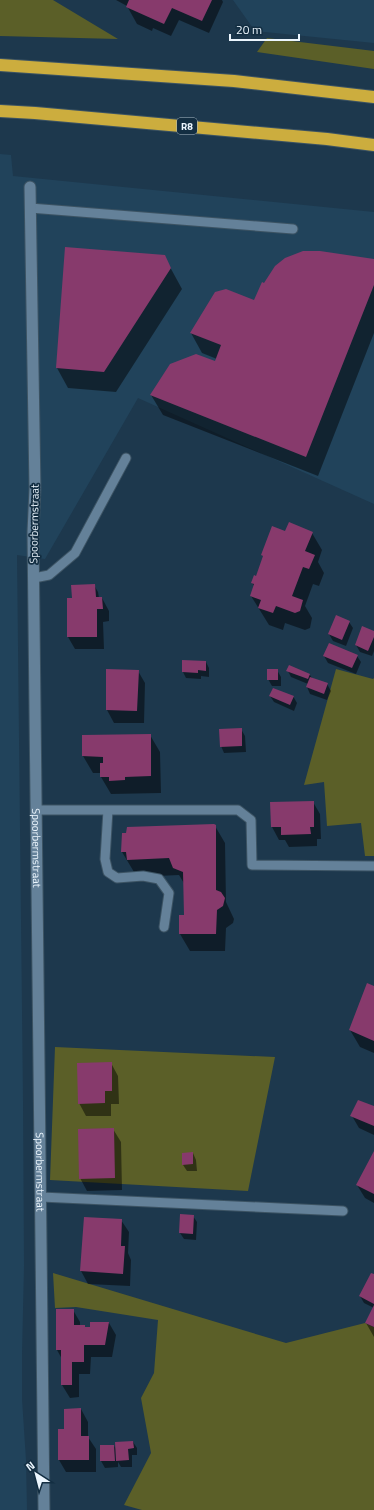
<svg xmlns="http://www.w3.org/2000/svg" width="374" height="1510" font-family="'Titillium Web',sans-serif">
<rect width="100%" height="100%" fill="#1d384d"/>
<path fill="#21435b" d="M233,0H374V43L255,31Z
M0,154L11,155L13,176L374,212V504L138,398L45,559L17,555L23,1101L24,1266L22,1354V1399L26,1460L27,1510H0Z"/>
<path fill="#5b5f28" d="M0,0H53L118,39L0,36Z
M267,38L374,51V69L257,52Z
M336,669L373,679L374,678V856H365L361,823L327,826L324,782L304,785Z
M55,1047L275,1057L248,1191L50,1180Z
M53,1273L286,1343L365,1323L374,1327V1510H142L124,1505L151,1453L141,1398L154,1373L158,1320L76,1307L55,1308Z"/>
<path fill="#0007" d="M116,0H222L223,2L209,33L179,20L171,36L153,28L152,31L137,24L127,6Z
M164,256L182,289L116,392L68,388L57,368Z
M374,260V333L318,476L163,415L151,395L215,363L217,359L202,353L191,333L255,301L265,284Z
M286,532L312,533L322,550L318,562L324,573L319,586L313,584L305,606L312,618L310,628L305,630L285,623L283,630L269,625L251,596L254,586L252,582L256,577L264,557L262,555Z
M94,585L98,592L99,598H102L109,611V621L103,622L104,649H75L68,637L73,599Z
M349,622L353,628L346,646L333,641L329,634Z
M374,632V651L372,656L360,652L356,645Z
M324,656H357L361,662L356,674L328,663Z
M206,662L209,668V677L201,676V679L186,678L183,672Z
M289,667L310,675L312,678L327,684L331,691L327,700L310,694L307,687L308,684L291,677L288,671Z
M277,670L281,677V686H272L268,679Z
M138,671L145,683L144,723H114L107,710Z
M270,696H293L297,703L294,711L274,702Z
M241,729L245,736L246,752L224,753L221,746Z
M150,735L160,752L161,793L111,794L101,777V773H93L83,756Z
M313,802L320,814L321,839H317V846L289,847L285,840H279L272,827L271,803Z
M215,826L225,843L226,902L234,919L233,923L226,928L225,951H190L180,934L185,916V885L179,875L137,877L122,852L123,834Z
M374,987V1053L360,1047L350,1030Z
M111,1063L118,1076L119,1104H111V1116H86L79,1103Z
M374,1108V1135L359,1128L352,1116Z
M113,1129L121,1142L122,1190L87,1191L80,1178Z
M193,1153L196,1160L197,1171H187L183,1165Z
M374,1153V1203L365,1198L357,1185Z
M193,1216L197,1222L196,1240L184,1239L180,1233Z
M121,1220L129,1232L128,1253L131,1260L130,1286L88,1284L81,1271Z
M374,1275V1337L366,1323L374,1308L364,1303L360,1296Z
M57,1310H73L80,1322V1326L85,1328H91L109,1323L116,1335L112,1357H91L90,1374H79V1397L70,1398L62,1385V1359L57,1350Z
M81,1409L88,1422V1437L96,1449V1472H66L59,1460L65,1430Z
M133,1442L137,1448V1455H132V1467H121L118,1462V1467L105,1468L101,1461V1446H114L117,1450Z"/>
<path fill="#873a6c" d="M129,0H212L202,21L172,8L164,24L126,7Z
M65,247L165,255L171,268L104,372L56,368Z
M303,251H320L374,259V285L306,457L150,395L170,364L196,354L215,361L221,345L190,333L215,292L226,289L254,300L262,282L264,283L275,266L285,258Z
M289,522L313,532L305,551L315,555L309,569L303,567L292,596L303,600L300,611L295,613L276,606L273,613L258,608L261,600L250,596L254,584L251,583L254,575L256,576L263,556L261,555L272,526L285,531Z
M95,584L96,597H102L103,609H97V637H67V598H72L71,585Z
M336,615L350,621L342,640L328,634Z
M362,626L374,631V637L368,651L355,645Z
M329,643L358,655L352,668L323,656Z
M182,660L206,661V671L198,670V673L182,672Z
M289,665L310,674L308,679L286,671Z
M106,669L139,670L137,711L106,710Z
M267,669H278V680H267Z
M310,677L328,683L324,694L306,687Z
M273,688L294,696L290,705L269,696Z
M242,728V746L220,747L219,729Z
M151,734V776L125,777V780L109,781V777H100V763H103V757L82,756V735Z
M314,801V827H310L311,834L281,835V827H271L270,802Z
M214,824L216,825V890L221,892L225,898L223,906L217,910L216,934H179V915H184L183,872L173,868L169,858L127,860L126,852H121L122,833H126L127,827Z
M367,983L374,986V1041L349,1030Z
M112,1062V1091H105V1103L78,1104L77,1063Z
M358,1100L374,1106V1126L350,1116Z
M114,1128L115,1178L79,1179L78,1129Z
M374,1151V1194L356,1185Z
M193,1152V1164L182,1165V1153Z
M180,1214L194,1215L193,1234L179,1233Z
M84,1217L122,1219L121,1246H125L123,1274L80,1271Z
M371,1273L374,1274V1304L359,1296Z
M374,1305V1327L365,1323Z
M56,1309H74V1325H85V1327H90V1322H109L105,1345H84V1362H72V1385H61V1350H56Z
M81,1408V1436H89V1460H58V1429H64V1409Z
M133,1441L134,1448L128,1449L129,1460L116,1461L115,1442Z
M100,1445H114L115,1461H100Z"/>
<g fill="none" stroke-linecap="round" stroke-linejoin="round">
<g stroke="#3c5363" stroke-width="11">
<path id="service" d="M30,208L293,229
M34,578L49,575L75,553L126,458
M36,810H238L251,820L252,865L374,866
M108,810L105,859L108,872L117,878L143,876L159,879L169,893L164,927
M41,1197L343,1211"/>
</g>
<g stroke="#3c5363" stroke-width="13">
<g id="minor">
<path id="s1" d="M30,187L35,489L33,532L44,1510"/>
</g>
</g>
<g stroke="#3c5363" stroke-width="14">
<path id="motorway" d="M0,65L234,81L374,97
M0,111L35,113L327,139L374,145"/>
</g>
<use href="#service" stroke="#648199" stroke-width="9"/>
<use href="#minor" stroke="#648199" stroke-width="11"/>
<use href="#motorway" stroke="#ccad3e" stroke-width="12"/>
</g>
<g text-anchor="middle" stroke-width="3.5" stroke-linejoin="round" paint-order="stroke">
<rect fill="#132e42" stroke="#abbac6" stroke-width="1" x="177" y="118" width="20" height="16" rx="3"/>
<g font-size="10" font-weight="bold" fill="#ecf6fe">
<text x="187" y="130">R8</text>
</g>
<g font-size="11" fill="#ecf6fe" stroke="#132e42">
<text transform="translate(34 524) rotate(-89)" y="4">Spoorbermstraat</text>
<text dy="4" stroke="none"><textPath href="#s1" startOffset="661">Spoorbermstraat</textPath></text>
<text dy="4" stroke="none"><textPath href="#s1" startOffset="985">Spoorbermstraat</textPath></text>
</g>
</g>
<g transform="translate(36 1474) rotate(324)" stroke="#132e42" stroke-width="3" paint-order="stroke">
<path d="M0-3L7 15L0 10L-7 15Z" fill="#ecf6fe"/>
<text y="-6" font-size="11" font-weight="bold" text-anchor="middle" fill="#ecf6fe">N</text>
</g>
<path d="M230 34v6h69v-6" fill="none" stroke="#ecf6fe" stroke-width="2"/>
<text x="236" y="34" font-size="12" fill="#ecf6fe" stroke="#132e42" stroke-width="3" paint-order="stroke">20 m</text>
</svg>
